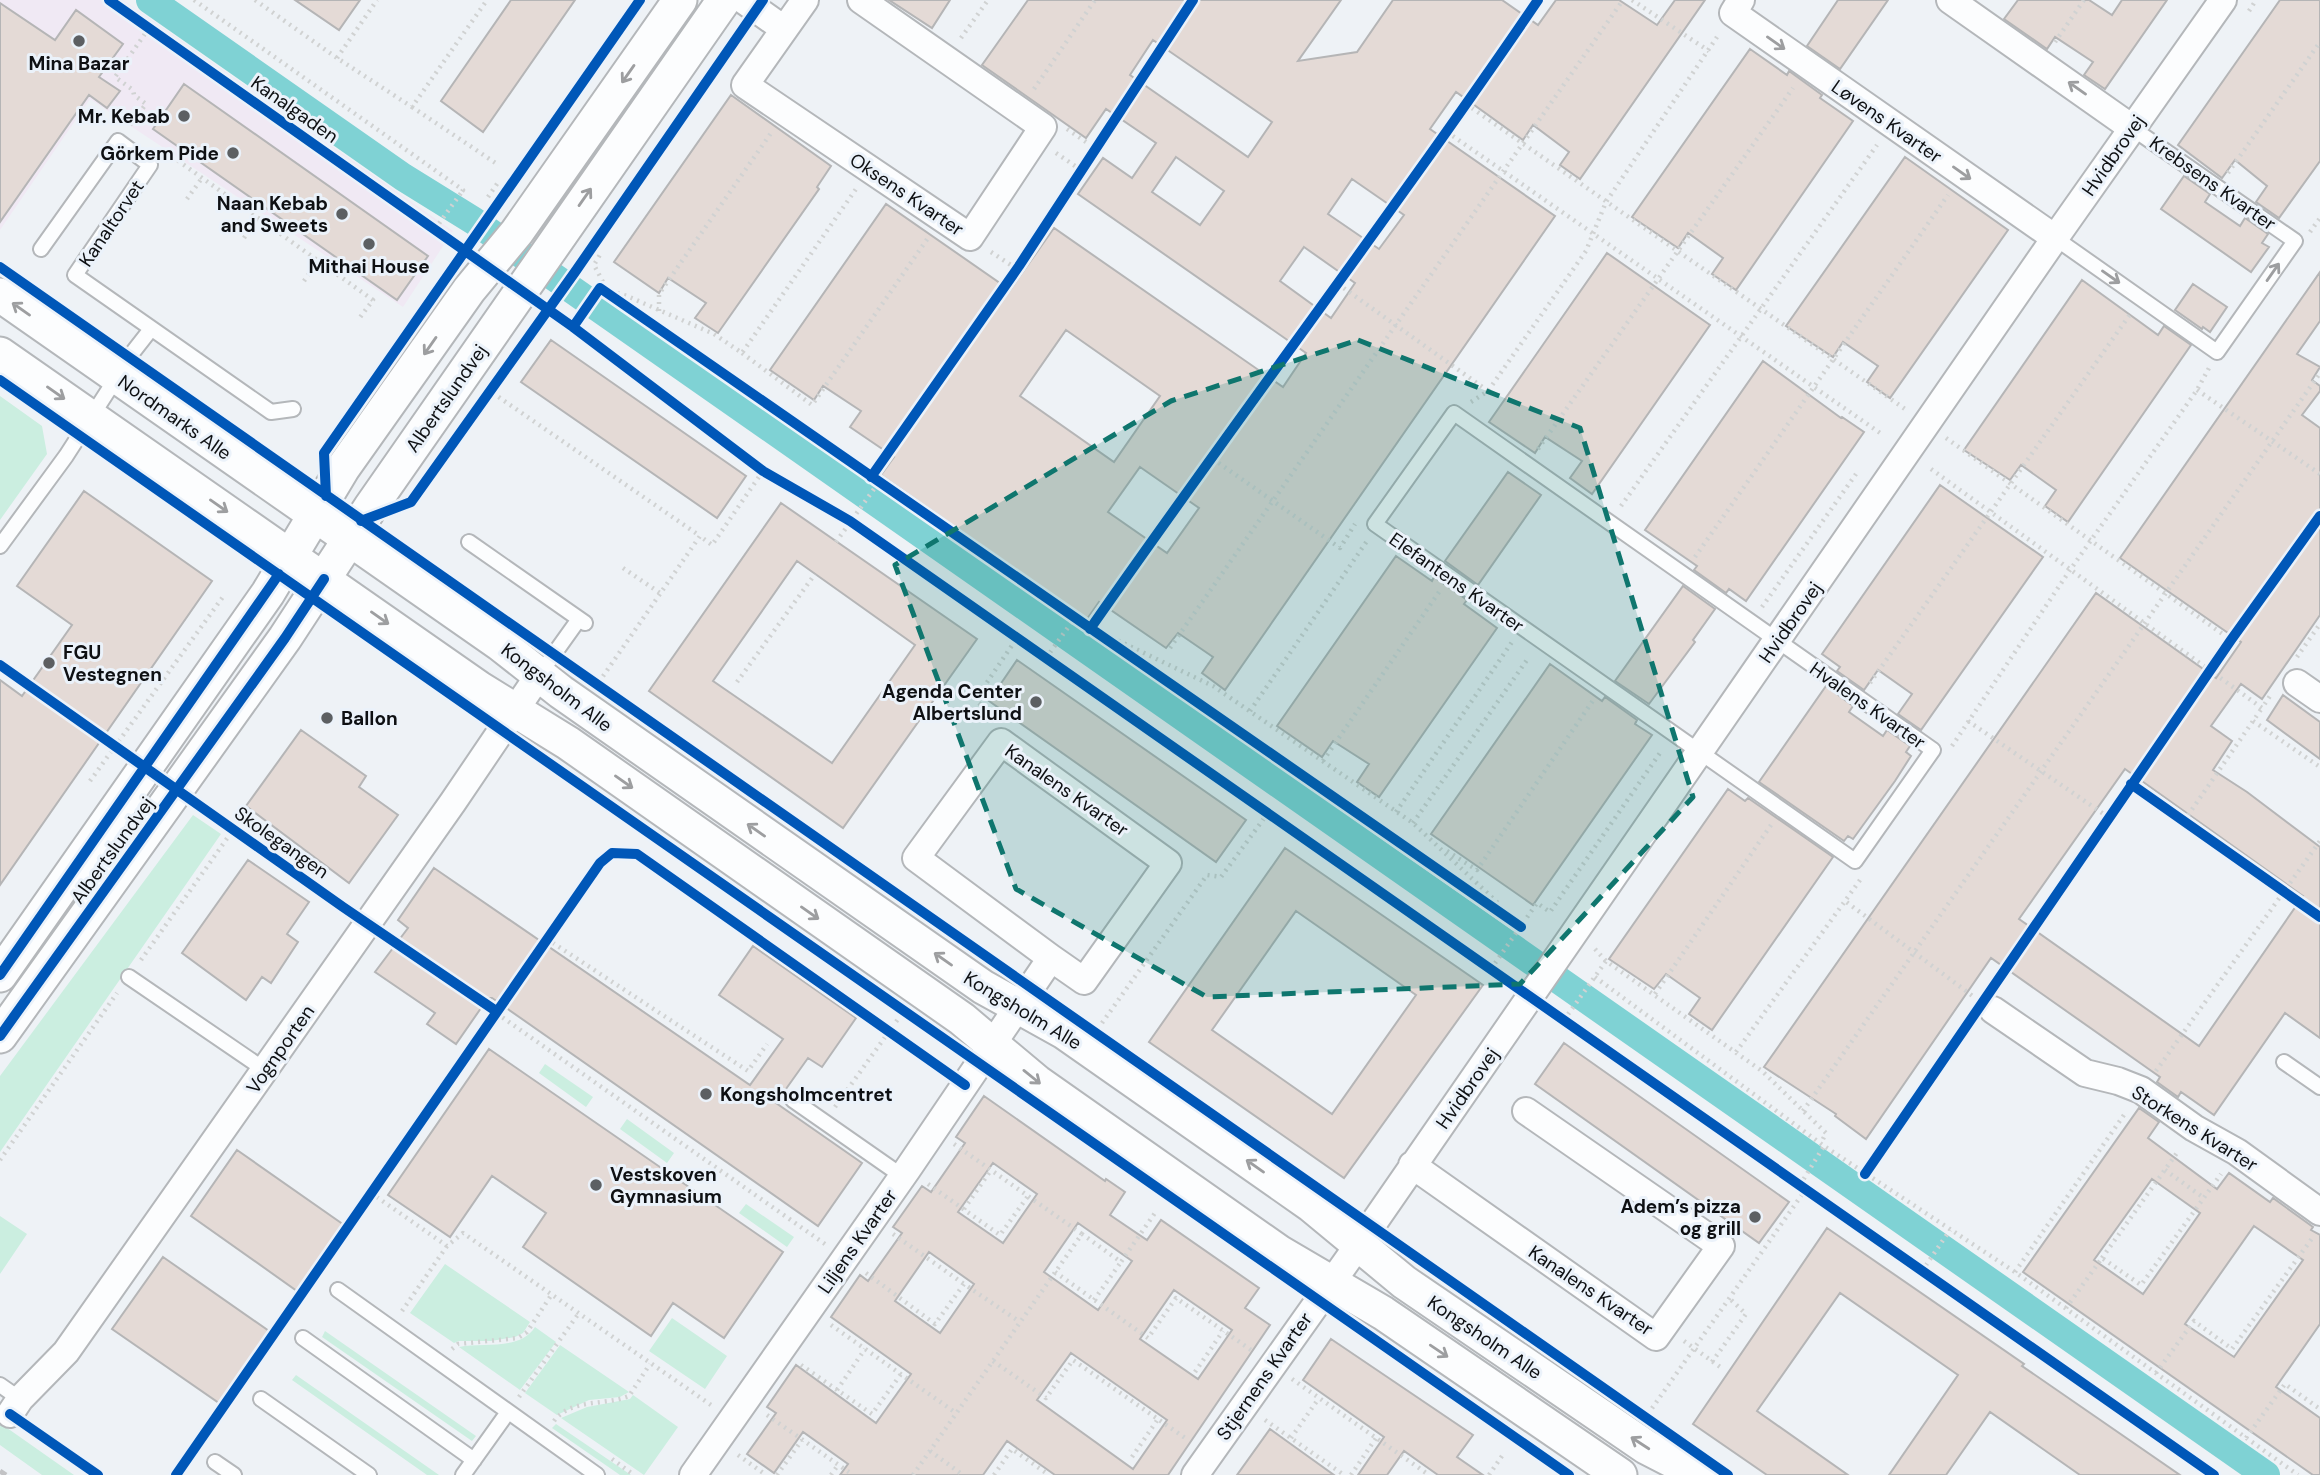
<svg xmlns="http://www.w3.org/2000/svg" width="2320" height="1475" font-family="'DM Sans',sans-serif">
<rect width="100%" height="100%" fill="#eef2f6"/>
<path fill="#f0e9f4" d="M0,0H123L453,231L403,307L90,99L0,230Z"/>
<path fill="#cbeee0" d="M0,396L42,426L47,454L0,520Z
M193,815L221,834L0,1152V1076Z
M545,1064L593,1097L586,1107L539,1073Z
M627,1119L674,1153L667,1163L620,1129Z
M746,1204L794,1237L787,1247L739,1213Z
M0,1216L27,1234L0,1274Z
M445,1264L530,1322L523,1333L515,1337L491,1341H459L454,1343L410,1313Z
M672,1318L727,1356L705,1389L649,1351Z
M535,1327L556,1342L520,1390L459,1347C483,1342 520,1351 535,1327Z
M325,1331L476,1436L472,1441L322,1337Z
M560,1345L629,1392L620,1397L589,1400L557,1415L525,1393Z
M296,1375L439,1475H427L292,1380Z
M633,1395L678,1427L644,1475L561,1418L587,1407L630,1399Z
M0,1423L74,1475H42L0,1445Z
M556,1424L631,1475H620L552,1428Z"/>
<g fill="none" stroke-linecap="round" stroke-linejoin="round">
<path stroke="#7fd2d4" stroke-width="28" d="M150,0L403,177L474,221L2266,1475"/>
</g>
<path fill="#e4dad6" stroke="#b5b5b6" stroke-width="2" fill-rule="evenodd" d="M295,0H360L339,30Z
M511,0H575L483,132L441,101Z
M889,0H950L932,28Z
M1028,0H1341L1298,61L1357,52L1393,0H1502L1538,25L1556,0H1619L1657,25L1675,0H1705L1580,179L1560,165L1569,152L1533,125L1523,140L1456,92L1430,129L1555,216L1225,690L1202,673L1213,657L1178,633L1166,648L1099,602L1087,619L881,475L894,457L850,427L861,411L823,386L814,400L770,370L886,204L1010,290L1054,228L1283,387L1306,353L1078,194L1103,158L1132,178L1156,143L1106,109L1086,138L982,65ZM1153,40L1272,122L1248,157L1130,75ZM1176,157L1224,191L1200,225L1152,192ZM1352,179L1404,215L1379,249L1328,214ZM1304,247L1355,283L1331,318L1280,281ZM1066,330L1160,396L1114,462L1020,396ZM1140,467L1199,508L1167,553L1108,512Z
M1838,0H1888L1840,69L1807,46Z
M2018,0H2089L2112,15L2122,0H2167L2105,89L2084,75L2093,62L2055,37L2047,49L2004,19Z
M2280,0H2320V161L2279,218L2256,202L2267,186L2235,160L2222,178L2178,145Z
M0,3L55,40L76,10L123,44L99,77L120,91L107,108L89,95L0,222Z
M1750,49L1787,75L1789,71L1822,95L1820,98L1853,121L1736,290L1712,274L1723,258L1688,233L1678,248L1632,217Z
M184,84L428,256L397,300L153,129Z
M731,95L831,166L817,187L819,189L718,333L695,318L706,303L668,278L659,293L614,262Z
M1905,157L2008,230L1890,398L1867,382L1878,366L1843,342L1833,357L1786,326Z
M2184,176L2210,194L2205,202L2240,226L2245,218L2268,234L2262,243L2269,247L2251,272L2161,209Z
M1607,253L1710,325L1592,494L1570,478L1582,461L1545,437L1535,453L1489,422Z
M2320,272V321L2297,354L2320,367L2312,380L2320,386V391L2302,415L2320,428V615L2262,699L2241,684L2211,726L2232,741L2213,770L2247,792L2320,847V1038L2285,1013L2214,1115L2181,1092L2178,1097L2157,1082L2160,1077L1991,958L1866,1139L1835,1116L1836,1114L1764,1067L2096,593L2216,678L2241,642L2120,558ZM2125,769L2303,896L2199,1046L2019,919Z
M2082,280L2158,335L2164,326L2191,345L2068,522L2045,506L2056,490L2021,465L2010,480L1964,450Z
M2193,284L2227,307L2210,332L2203,327L2202,329L2175,310Z
M551,340L746,476L717,518L521,382Z
M1763,361L1841,418L1842,417L1864,432L1746,601L1729,589L1726,593L1694,570L1697,566L1645,530Z
M1508,472L1541,495L1478,585L1445,561Z
M1940,485L2043,557L1921,730L1898,714L1912,694L1878,670L1864,690L1837,671L1840,667L1822,654Z
M84,491L212,581L0,885V680L22,696L72,625L17,586Z
M781,503L977,639L843,828L649,691ZM797,561L915,645L832,763L713,681Z
M1396,556L1432,581L1434,577L1467,600L1464,604L1497,628L1379,797L1357,782L1369,764L1333,741L1322,757L1277,726Z
M1683,586L1715,609L1693,640L1695,642L1649,704L1615,681Z
M1017,660L1246,820L1216,862L989,701Z
M1550,664L1602,701L1605,697L1637,720L1635,724L1652,735L1533,905L1431,834Z
M1826,686L1853,706L1849,712L1883,736L1887,730L1910,746L1906,752L1911,756L1895,781L1853,839L1848,836L1844,841L1759,782Z
M2283,695L2320,722V759L2267,720Z
M301,730L366,776L359,787L398,815L349,883L246,806Z
M1728,789L1745,801L1748,798L1833,857L1712,1030L1689,1014L1700,998L1666,974L1654,989L1609,959Z
M1285,848L1483,985L1344,1178L1149,1042ZM1296,911L1416,995L1332,1114L1212,1030Z
M248,860L309,902L287,934L298,942L271,983L262,977L246,1000L182,953Z
M434,868L750,1085L783,1039L719,995L753,946L856,1018L822,1067L808,1058L776,1103L862,1163L818,1226L492,998H488L456,1044L427,1024L435,1013L375,972L408,928L398,920Z
M1564,1043L1789,1202L1759,1243L1535,1084Z
M489,1049L783,1252L724,1338L673,1303L651,1336L523,1247L546,1213L492,1176L450,1237L388,1195Z
M984,1096L1105,1181L1106,1179L1125,1192L1110,1215L1147,1240L1161,1220L1259,1288L1245,1308L1270,1325L1168,1475H1055L1007,1441L983,1475H840L848,1464L803,1432L774,1473L747,1454L776,1413L767,1407L796,1365L876,1423L911,1374L831,1317L860,1275L868,1281L902,1233L893,1227L922,1186L931,1192L965,1143L956,1137ZM993,1163L1037,1194L1003,1243L958,1212ZM1078,1223L1132,1261L1098,1310L1044,1272ZM929,1252L974,1284L940,1333L895,1301ZM1174,1290L1232,1330L1198,1379L1140,1339ZM1071,1353L1167,1420L1133,1469L1037,1400Z
M2139,1108L2159,1122L2148,1138L2217,1189L2229,1173L2270,1202L2273,1198L2313,1227L2311,1230L2320,1235V1324L2276,1387L2320,1418V1475H2313L2023,1272ZM2152,1179L2200,1213L2143,1294L2094,1260ZM2254,1226L2303,1260L2234,1357L2185,1324Z
M237,1150L344,1225L297,1291L191,1216Z
M1827,1228L2024,1364L2022,1366L2180,1475H2080L1990,1412L1946,1475H1889L1958,1375L1840,1293L1757,1411L1848,1475H1767L1693,1424Z
M163,1257L269,1331L219,1403L112,1329Z
M1331,1339L1473,1435L1457,1457L1483,1475H1438L1404,1451L1387,1475H1358L1384,1437L1303,1380Z
M1270,1429L1288,1442L1334,1475H1237Z"/>
<g fill="none" stroke-linecap="round" stroke-linejoin="round">
<g stroke="#b4b7ba" stroke-width="18">
<path id="service" d="M2055,238L2217,352L2295,241L2132,128
M41,249L118,141L150,165L75,275L271,412L293,409
M1454,413L1933,750L1855,861L1375,524Z
M469,542L585,623
M0,546L66,456L133,352L151,329
M539,675L579,619
M129,977L265,1070
M2284,1062L2320,1087
M793,1100L902,1176
M338,1290L597,1475
M303,1338L474,1460
M0,1385L20,1399
M261,1399L369,1475
M215,1462L234,1475
M463,1475L508,1412"/>
</g>
<g stroke="#b4b7ba" stroke-width="30">
<path id="minor" d="M743,0L784,29
M805,0L745,85L970,237L1043,127L861,0
M1741,0L1733,13L2055,238
M1950,0L2132,128
M2297,683L2320,699
M1993,1010L2085,1073L2118,1081L2141,1090L2194,1128L2237,1152L2320,1212
M1412,1165L1656,1337L1721,1246L1526,1111
M10,1414L20,1399L66,1352L453,802L539,675
M693,1475L907,1170L1051,958L1084,981L1168,863L1001,742L916,858L1051,958
M1195,1475L1359,1244L2055,238L2223,0"/>
</g>
<g stroke="#b4b7ba" stroke-width="37">
<path id="tertiary" d="M0,295L500,644L561,692L983,987L1064,1032L1311,1205L1404,1282L1646,1447L1700,1475
M0,354L479,688L568,743L962,1019L1037,1082L1279,1252L1383,1313L1620,1475
M0,975L268,593L343,468L469,290L517,232L680,0
M0,1036L285,638L370,508L724,0"/>
</g>
<path stroke="#d0d2d2" stroke-width="4.5" stroke-dasharray="2 5" stroke-linecap="butt" d="M109,0L461,248
M194,0L463,190L461,193
M255,0L337,58L412,107L487,0
M1632,0L1709,51
M2249,11L2256,0
M961,38L988,0
M2055,42L2084,0
M337,58L377,0
M1034,89L1095,0
M1466,104L1905,409
M412,107L497,164
M130,125L146,104L134,95L133,90L115,77L149,28
M1067,129L1095,148
M1447,132L1883,435
M1056,153L1081,170
M166,157L170,155L373,300L358,320
M2228,173L2320,42
M488,197L499,181
M187,199L202,178
M435,229L461,193
M2310,232L2320,218
M244,238L257,218
M991,252L1017,269
M304,281L318,261
M1338,284L1488,391
M600,288L1521,927
M600,288L603,282L594,265L601,253
M604,289L627,296L714,334L742,353L856,189
M659,311V294L771,133
M742,353L812,405L928,238
M487,389L700,536
M2197,390L2320,474
M1471,402L1488,391L1586,251L1606,202L1719,34
M1946,438L2231,640
M1538,449L1793,88
M1213,459L1340,548L1355,524
M1931,469L2262,708L2272,693
M1621,506L1877,145
M836,542L879,482
M1695,557L1948,195
M623,568L660,593
M1762,607L1856,474
M1112,645L1119,641L1213,686L1413,823L1499,904L1505,914
M1170,648L1623,0
M2297,657L2320,624
M1046,658L1074,619
M0,665L109,742
M599,682L700,536L712,545L763,471
M737,682L815,574
M1870,683L2131,313
M1250,711L1367,541
M997,717L975,700L1017,638
M1968,721L2108,817
M2253,721L2320,767
M1952,746L2070,570L2197,390L2209,368
M1323,761L1439,592
M90,781L225,594
M201,807L343,907
M1396,812L1512,642
M2184,821L2262,708
M1413,823L1529,657
M1447,851L1477,870L1594,699
M1860,880L1845,901L1974,997
M388,937L825,1244
M547,939L748,1071L767,1044
M1595,949L1606,961L1762,1071L1826,1133L1821,1143
M141,960L233,830
M1491,969L1537,903L1550,912L1662,750
M1595,977L1824,1146L2015,1272L2298,1475
M1655,994L1771,825
M1564,1020L1606,961
M1102,1023L1207,875L1221,877L1268,813
M1736,1052L1845,901
M2156,1071L2320,841
M835,1107L903,1012
M1803,1111L2320,373
M954,1144L1082,1234
M0,1160L117,993
M2165,1170L2204,1198
M928,1184L1000,1235L1028,1196
M1800,1185L1824,1146
M371,1193L447,1246L463,1233L711,1405
M964,1209L991,1170
M893,1234L964,1284
M2102,1258L2179,1150
M1922,1271L1950,1230
M1055,1272L1148,1338L1176,1298L1254,1352
M2015,1272L2126,1112
M866,1273L935,1324L964,1284L1020,1322
M1094,1300L1121,1262
M2066,1308L2102,1258L2141,1285L2221,1174
M402,1311L447,1246
M831,1325L956,1413
M1684,1341L1723,1369
M452,1349L458,1344L518,1338L527,1332L552,1294
M993,1361L1046,1398L1073,1360L1188,1440
M1712,1362L1746,1314L1729,1298
M801,1365L872,1414L901,1374
M1195,1372L1223,1331
M2156,1373L2194,1321L2232,1349L2313,1237
M1292,1379L1429,1475
M837,1390L865,1349
M519,1397L579,1313
M1648,1414L1806,1189
M767,1415L853,1475
M1265,1420L1344,1475
M554,1421C571,1398 605,1406 629,1396L650,1364
M1291,1438L1319,1398
M2246,1438L2285,1384L2320,1409
M930,1451L963,1475
M738,1455L766,1475
M1132,1457L1158,1419
M612,1459L634,1475
M176,1475L600,863L612,853L637,854L945,1071
M777,1475L802,1440
M831,1475L838,1465
M913,1475L1082,1234L1121,1262L1157,1210
M994,1475L1012,1449L1049,1475
M1351,1475L1376,1438
M1489,1475L1504,1453"/>
<use href="#service" stroke="#fcfdfe" stroke-width="14"/>
<use href="#minor" stroke="#fcfdfe" stroke-width="26"/>
<use href="#tertiary" stroke="#fcfdfe" stroke-width="33"/>
<path stroke="#c2c3c5" stroke-width="5" stroke-dasharray="10 5" stroke-linecap="butt" d="M0,1471L6,1475"/>
<g stroke="#ebf2fa" stroke-width="15">
<path id="cycleway" d="M109,0L573,327L763,471L850,521L2214,1475
M0,267L1728,1475
M573,327L600,288L1521,927
M0,380L1569,1475
M871,477L1019,266L1193,0
M326,496L324,453L640,0
M361,521L411,502L575,272L763,0
M1090,629C1237,418 1393,213 1538,0
M0,665L343,907L496,1011
M2131,784L2320,917
M0,975L279,574
M0,1036L285,638L324,579
M1865,1174L2231,640L2320,516
M10,1414L98,1475
M176,1475L600,863L612,853L637,854L965,1085"/>
</g>
<use href="#cycleway" stroke="#0057b8" stroke-width="10"/>
</g>
<defs><path id="oneway-shaft" d="M-6 0H5M1.5-3L5.5 0L1.5 3" fill="none" stroke-width="1.6" stroke-linecap="round" stroke-linejoin="round" transform="scale(1.75)"/></defs>
<g stroke="#9d9ea0">
<use href="#oneway-shaft" transform="translate(1776 43) rotate(35)"/>
<use href="#oneway-shaft" transform="translate(628 74) rotate(125)"/>
<use href="#oneway-shaft" transform="translate(2077 88) rotate(-145)"/>
<use href="#oneway-shaft" transform="translate(1962 173) rotate(35)"/>
<use href="#oneway-shaft" transform="translate(585 197) rotate(-55)"/>
<use href="#oneway-shaft" transform="translate(2273 272) rotate(-55)"/>
<use href="#oneway-shaft" transform="translate(2111 277) rotate(35)"/>
<use href="#oneway-shaft" transform="translate(21 309) rotate(-145)"/>
<use href="#oneway-shaft" transform="translate(430 346) rotate(125)"/>
<use href="#oneway-shaft" transform="translate(56 393) rotate(35)"/>
<use href="#oneway-shaft" transform="translate(219 506) rotate(35)"/>
<use href="#oneway-shaft" transform="translate(380 618) rotate(35)"/>
<use href="#oneway-shaft" transform="translate(624 782) rotate(35)"/>
<use href="#oneway-shaft" transform="translate(756 830) rotate(-145)"/>
<use href="#oneway-shaft" transform="translate(810 913) rotate(35)"/>
<use href="#oneway-shaft" transform="translate(943 959) rotate(-145)"/>
<use href="#oneway-shaft" transform="translate(1032 1077) rotate(39)"/>
<use href="#oneway-shaft" transform="translate(1255 1166) rotate(-145)"/>
<use href="#oneway-shaft" transform="translate(1439 1351) rotate(34)"/>
<use href="#oneway-shaft" transform="translate(1640 1443) rotate(-147)"/>
</g>
<path fill="#0f766e" fill-opacity="0.2" stroke="#0f766e" stroke-width="5" stroke-dasharray="14 9" stroke-linejoin="round" d="M1358,340L1580,428L1693,797L1520,984L1207,997L1016,889L895,565L1171,401Z"/>
<g fill="#5c5f62" stroke="#ebf2fa" stroke-width="2.5">
<circle cx="79" cy="41" r="7"/>
<circle cx="184" cy="116" r="7"/>
<circle cx="233" cy="153" r="7"/>
<circle cx="342" cy="214" r="7"/>
<circle cx="369" cy="244" r="7"/>
<circle cx="49" cy="663" r="7"/>
<circle cx="1036" cy="702" r="7"/>
<circle cx="327" cy="718" r="7"/>
<circle cx="706" cy="1094" r="7"/>
<circle cx="596" cy="1185" r="7"/>
<circle cx="1755" cy="1217" r="7"/>
</g>
<g text-anchor="middle" stroke-width="6" stroke-linejoin="round" paint-order="stroke">
<g font-size="19" font-weight="bold" fill="#0e1013" stroke="#ebf2fa" text-anchor="end">
<text x="79" y="70" text-anchor="middle">Mina Bazar</text>
<text x="170" y="123">Mr. Kebab</text>
<text x="219" y="160">Görkem Pide</text>
<text x="328" y="210">Naan Kebab<tspan x="328" dy="22">and Sweets</tspan></text>
<text x="369" y="273" text-anchor="middle">Mithai House</text>
<text x="63" y="659" text-anchor="start">FGU<tspan x="63" dy="22">Vestegnen</tspan></text>
<text x="1022" y="698">Agenda Center<tspan x="1022" dy="22">Albertslund</tspan></text>
<text x="341" y="725" text-anchor="start">Ballon</text>
<text x="720" y="1101" text-anchor="start">Kongsholmcentret</text>
<text x="610" y="1181" text-anchor="start">Vestskoven<tspan x="610" dy="22">Gymnasium</tspan></text>
<text x="1741" y="1213">Adem’s pizza<tspan x="1741" dy="22">og grill</tspan></text>
</g>
<g font-size="19" fill="#0e1013" stroke="#ebf2fa">
<text transform="translate(295 109) rotate(35)" y="7">Kanalgaden</text>
<text transform="translate(1887 121) rotate(35)" y="7">Løvens Kvarter</text>
<text transform="translate(2113 155) rotate(-55)" y="7">Hvidbrovej</text>
<text transform="translate(2213 183) rotate(35)" y="7">Krebsens Kvarter</text>
<text transform="translate(907 194) rotate(34)" y="7">Oksens Kvarter</text>
<text transform="translate(111 223) rotate(-56)" y="7">Kanaltorvet</text>
<text transform="translate(446 398) rotate(-55)" y="7">Albertslundvej</text>
<text transform="translate(175 417) rotate(35)" y="7">Nordmarks Alle</text>
<text transform="translate(1457 582) rotate(35)" y="7">Elefantens Kvarter</text>
<text transform="translate(1790 622) rotate(-55)" y="7">Hvidbrovej</text>
<text transform="translate(557 687) rotate(37)" y="7">Kongsholm Alle</text>
<text transform="translate(1868 705) rotate(35)" y="7">Hvalens Kvarter</text>
<text transform="translate(1067 790) rotate(35)" y="7">Kanalens Kvarter</text>
<text transform="translate(282 842) rotate(35)" y="7">Skolegangen</text>
<text transform="translate(112 850) rotate(-54)" y="7">Albertslundvej</text>
<text transform="translate(1023 1010) rotate(31)" y="7">Kongsholm Alle</text>
<text transform="translate(280 1049) rotate(-55)" y="7">Vognporten</text>
<text transform="translate(1467 1088) rotate(-55)" y="7">Hvidbrovej</text>
<text transform="translate(2195 1128) rotate(32)" y="7">Storkens Kvarter</text>
<text transform="translate(857 1241) rotate(-55)" y="7">Liljens Kvarter</text>
<text transform="translate(1591 1290) rotate(34)" y="7">Kanalens Kvarter</text>
<text transform="translate(1485 1337) rotate(34)" y="7">Kongsholm Alle</text>
<text transform="translate(1264 1376) rotate(-55)" y="7">Stjernens Kvarter</text>
</g>
</g>
</svg>
